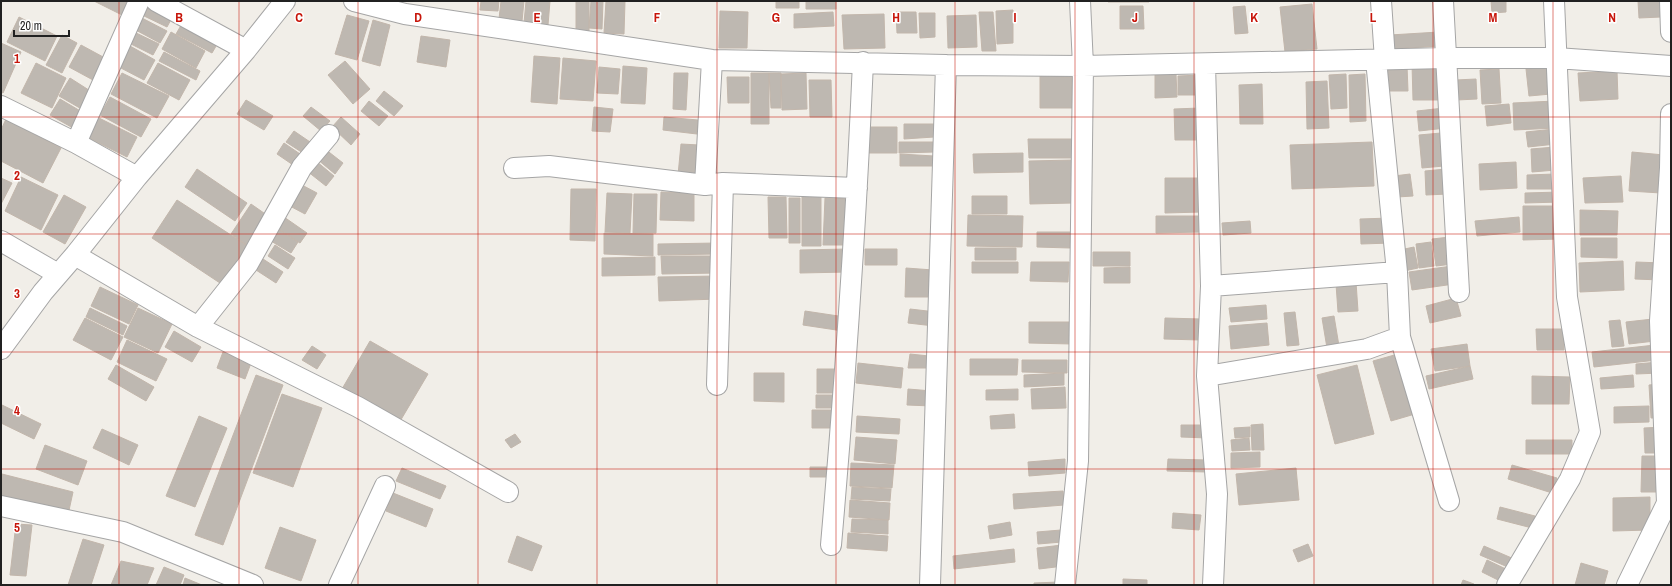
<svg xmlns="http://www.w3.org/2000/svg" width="1672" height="586" font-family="'Archivo Narrow',sans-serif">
<rect width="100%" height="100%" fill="#f1eee8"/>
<path fill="#beb8b1" stroke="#c2b6ab" d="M94,1H129L122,15Z
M146,1L174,14L167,27L140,14Z
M481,1H499L498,11L480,10Z
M501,1H524L522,21L499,19Z
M526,1H550L548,25L524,23Z
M576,1H589V34H576Z
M591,1H603L602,29L589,28Z
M606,1H625L624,34L604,33Z
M776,1H799V8H776Z
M806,1H836V9H806Z
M1108,1H1149V2H1108Z
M1491,1H1506V12L1492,13Z
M1638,1H1660L1661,17L1639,18Z
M1312,4L1317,49L1285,52L1280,7Z
M1120,6H1143L1144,29H1120Z
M1245,6L1248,33L1235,34L1233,7Z
M1013,10V43L997,44L996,11Z
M720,11L748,12L747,48H719Z
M833,12L834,26L794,28V14Z
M896,12H916L917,33H897Z
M979,12H993L996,51H982Z
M919,13H935V37L920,38Z
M884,14L885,48L844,49L842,15Z
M347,15L369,21L357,60L335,54Z
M976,15L977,47L948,48L947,16Z
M138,16L167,31L160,43L132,28Z
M19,17L57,36L45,61L7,42Z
M373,20L390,25L380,66L362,61Z
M183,22L219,41L212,53L176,34Z
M132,31L159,44L153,55L127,42Z
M171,32L205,51L196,68L162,49Z
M1439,32L1440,46L1391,49L1390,35Z
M62,35L77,43L62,73L46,65Z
M421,36L450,40L446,67L417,62Z
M1,43L21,52L3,93L1,92Z
M81,45L105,58L93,80L69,67Z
M130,46L155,60L144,80L119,67Z
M164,52L200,71L196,80L159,61Z
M534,56L560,58L557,104L531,102Z
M563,58L596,61L593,101L560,99Z
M345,61L370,89L353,104L328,75Z
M36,63L66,78L52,108L21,93Z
M158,63L190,80L179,100L147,83Z
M1443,63V100H1413L1412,64Z
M623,66L647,68L645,104L621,103Z
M1387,66H1407L1408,91H1387Z
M599,67L620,69L618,94L597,93Z
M1549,67L1551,94L1529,96L1526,69Z
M1499,69L1501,103L1482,104L1480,70Z
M1617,71L1618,99L1580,101L1578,73Z
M122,73L169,96L157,118L111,94Z
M674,73H688L686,110L673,109Z
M751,73H769V124H751Z
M769,73H781V108H771Z
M806,73L807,109L782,110L781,74Z
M1176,74L1177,97L1155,98V75Z
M1346,74L1347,108L1331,109L1329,75Z
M1365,74L1366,121L1350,122L1349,75Z
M1201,75L1202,95H1178V76Z
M1040,76L1072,77V108H1040Z
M727,77H749V103H728Z
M70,78L95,94L85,111L59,96Z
M1476,79L1477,99L1457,100L1456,80Z
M809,80H831L832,117H810Z
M1327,81L1329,128L1307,129L1306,82Z
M1262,84L1263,124H1240L1239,85Z
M384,91L403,106L394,116L376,101Z
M110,97L151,119L141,137L100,115Z
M60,99L82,112L73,128L50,115Z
M246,100L273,116L264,130L237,114Z
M369,101L388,116L379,126L361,111Z
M1555,101L1557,128L1514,130L1513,103Z
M1509,104L1511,123L1487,126L1485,106Z
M311,107L330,121L321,131L303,116Z
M594,107L613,109L610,132L592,131Z
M1200,108V140H1175L1174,109Z
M1444,108L1446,128L1419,131L1417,111Z
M93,115L137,137L127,157L83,135Z
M341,117L360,134L351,145L332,127Z
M664,117L698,120L697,134L663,130Z
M6,119L61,148L43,183L1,161V130Z
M904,124H935L934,137L904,139Z
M868,127H897V153H867Z
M1554,129L1556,144L1528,147L1526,132Z
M294,131L313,144L306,155L286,142Z
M1441,133L1444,166L1422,168L1419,135Z
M1028,139H1076V158H1029Z
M899,142H936L935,152L899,153Z
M1372,142L1374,186L1292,189L1290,145Z
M284,143L303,156L296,167L277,154Z
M681,144L699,145L696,176L678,175Z
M1555,147L1556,170L1532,172L1531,149Z
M325,149L343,163L335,174L317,159Z
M1632,152L1664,155L1661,193L1629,191Z
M1023,153V172L974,173L973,154Z
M900,154L934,156L935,166H900Z
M1073,160V203L1030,204L1029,161Z
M316,161L334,176L326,186L307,171Z
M1516,162L1517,188L1480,190L1479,164Z
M197,169L247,203L235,221L185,187Z
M1446,169L1448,194L1426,195L1425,171Z
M1410,174L1413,196L1397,197L1394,176Z
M1555,174V189H1527V175Z
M1621,176L1623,202L1585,203L1583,178Z
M21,177L58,195L41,230L5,211Z
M1,178L12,183L1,204Z
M1165,178H1201L1202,212L1165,213Z
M300,184L317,193L305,214L288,205Z
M571,189H596L595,241L570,240Z
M661,192L694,193V221L660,220Z
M1560,192V202L1525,203V193Z
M607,193L632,194L630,233L605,232Z
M634,194H657L656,233H633Z
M64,195L86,207L65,244L43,232Z
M802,196H821V246H802Z
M972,196H1007V214H972Z
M768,197H786L787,238H769Z
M789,198H800V243H789Z
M825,198L851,199L850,245H823Z
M177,200L251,248L226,287L152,238Z
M251,204L271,218L251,248L231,234Z
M1523,206H1559L1560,239L1523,240Z
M1580,210L1618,211L1617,235H1580Z
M968,215L1023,216L1022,247L967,246Z
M1156,216H1203V232L1156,233Z
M284,217L307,233L300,243L277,228Z
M1519,217L1520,232L1477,236L1475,221Z
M1390,218L1391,243L1361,244L1360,219Z
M1250,221L1251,233L1223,235L1222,223Z
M278,229L298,242L291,253L271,241Z
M1037,232H1070V248L1037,247Z
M604,233L653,234V256L604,254Z
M1450,237L1453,264L1436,266L1432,239Z
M1581,238H1617V258L1581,257Z
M1431,242L1434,266L1419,268L1416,244Z
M717,243V254L658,255V244Z
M275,245L295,258L288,269L268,256Z
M1414,247L1418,268L1404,271L1400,250Z
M975,248H1016V260H975Z
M847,249L848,272L800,273V250Z
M865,249H897V265H865Z
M1093,252H1130V266H1093Z
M661,256H717V273L662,274Z
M655,257V275L602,276V258Z
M263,259L283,272L276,283L256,270Z
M1623,261L1624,290L1580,292L1579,263Z
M972,262H1018V273H972Z
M1031,262H1069L1068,282L1030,281Z
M1636,262L1662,263L1661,280L1635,279Z
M1452,266L1454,284L1412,290L1409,272Z
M1130,267V283H1104V268Z
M906,268L933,270L929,297H905Z
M718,276V299L659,301L658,277Z
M1356,282L1358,311L1338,312L1336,284Z
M100,287L138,305L129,324L91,306Z
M1456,298L1461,316L1430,323L1426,306Z
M1266,305L1267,319L1231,322L1229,308Z
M90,308L127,326L123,335L86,317Z
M138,308L172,324L158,353L124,337Z
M910,309L936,312L934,326L908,323Z
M805,311L845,317L843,331L803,325Z
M1295,312L1299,345L1287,346L1284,313Z
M1334,316L1339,346L1327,348L1322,318Z
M85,318L123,337L111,360L73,340Z
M1165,318L1201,319L1200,340L1164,339Z
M1653,319L1655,341L1629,344L1626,322Z
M1620,320L1624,346L1612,347L1609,321Z
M1029,322H1073L1072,344L1029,343Z
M1267,323L1269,345L1231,349L1229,326Z
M1536,329H1564V350H1537Z
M174,331L201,347L192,362L165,347Z
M127,340L167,359L156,381L117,362Z
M370,341L428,374L399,423L342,389Z
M1467,344L1470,366L1435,371L1431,349Z
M1655,345L1657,360L1594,367L1592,352Z
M312,346L326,355L317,369L302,360Z
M223,352L251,363L245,379L217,368Z
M910,354L929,356L928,368H908Z
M1398,354L1415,414L1391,421L1373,361Z
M970,359H1018L1017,375H970Z
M1022,360H1067V373L1022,372Z
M1659,362L1660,373L1636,374V364Z
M858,363L903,368L901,388L856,383Z
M116,365L154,387L146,401L108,379Z
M1357,365L1374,434L1335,444L1317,375Z
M1470,366L1473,379L1429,389L1426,376Z
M817,369H842V393H817Z
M754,373H784V402L754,401Z
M1064,373V385L1024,387V375Z
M256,375L283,385L223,545L195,535Z
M1633,375L1634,387L1601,389L1600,378Z
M1532,376L1570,377L1569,404H1532Z
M1659,384L1660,418H1651L1649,385Z
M1065,387L1066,408L1032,409L1031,389Z
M908,389L932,391V406L907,405Z
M1018,389V400H986V390Z
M282,394L322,408L293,487L253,473Z
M816,395H841V408H816Z
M2,405L41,424L34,439L1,423Z
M1649,406V422L1614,423V407Z
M812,410H840V428H812Z
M1014,414L1015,428L991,429L990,416Z
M199,416L227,428L195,507L166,496Z
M857,416L900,419L899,434L856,432Z
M1263,424L1264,450H1252L1251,425Z
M1181,425H1208V438L1181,437Z
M1250,427V437L1235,438L1234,428Z
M1663,427L1664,453H1645L1644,428Z
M102,429L138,445L129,465L93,448Z
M515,434L521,442L511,448L505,440Z
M856,437L897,440L895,464L854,460Z
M1249,438L1250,450L1232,451L1231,440Z
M1526,440H1572V454H1526Z
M45,445L87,461L78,485L36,469Z
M1260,452V467L1231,468V453Z
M1642,456H1664L1663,492H1641Z
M1065,459V473L1029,476L1028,462Z
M1168,459L1207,460V472L1167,471Z
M851,463L894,465L892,488L850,486Z
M1512,465L1557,478L1552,493L1508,479Z
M810,467H834V477H810Z
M402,468L446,486L440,499L396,481Z
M1296,468L1299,500L1239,505L1236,474Z
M2,474L73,492L68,515L1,498Z
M852,487L891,489L890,501L851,499Z
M1063,491L1064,505L1014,509L1013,494Z
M393,493L433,509L426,527L386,511Z
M1650,497V530L1613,531V498Z
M850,500L890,503L889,520L849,517Z
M1500,507L1535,516L1532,528L1497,519Z
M1173,513L1201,515L1199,530L1172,528Z
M852,519L888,520V534L851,532Z
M1010,522L1012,535L990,539L988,526Z
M16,524L32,525L26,576L10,575Z
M280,527L316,540L301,581L265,568Z
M1061,530L1062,542L1038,544L1037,532Z
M848,533L888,536L887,551L847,548Z
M517,536L542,546L532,571L508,562Z
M83,539L104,545L91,585H68Z
M1308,544L1313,556L1298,562L1293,550Z
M1062,545L1064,566L1039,569L1037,548Z
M1484,546L1514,559L1510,568L1480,555Z
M1014,549L1015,562L954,569L953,556Z
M1487,560L1510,571L1504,583L1482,572Z
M121,561L154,568L147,585H111Z
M1581,563L1608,571L1604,585H1575Z
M164,567L184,575L180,585H156Z
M185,578L202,585H183Z
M1123,579L1147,580V585H1123Z
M1463,580L1474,584V585H1461Z
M1059,582V585H1034V583Z"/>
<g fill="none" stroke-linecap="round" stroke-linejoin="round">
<g stroke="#a5a5a5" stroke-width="22">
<path id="minor" d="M156,1L246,50
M354,1L405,14L712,60L946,65L1083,66L1446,58H1556L1671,66
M1381,1L1385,60
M1443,1L1459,292
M1670,1L1671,32
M1376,60L1397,272L1400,337L1449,501
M1205,64L1211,286L1207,376L1217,494L1213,585
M1,106L76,143L137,177
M76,143L139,1
M514,168L549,166L705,185L723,183L857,188
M705,185L712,60
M1,241L51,270
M75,255L198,327L358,407L508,492
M1211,286L1397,272
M198,327L248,264L302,167L329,135
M1,349L43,292L75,255L137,177L246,50L285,1
M1207,376L1367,349L1400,337
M717,385L723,183
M1,506L123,532L253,585
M831,545C845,384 856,223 863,62
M339,585L385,486
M930,585L946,65
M1065,585L1078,461L1083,66L1080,1
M1507,585L1570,479L1590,432L1567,297L1554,1
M1627,585L1667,503L1660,321L1670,168L1671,114"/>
</g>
<use href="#minor" stroke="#fff" stroke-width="20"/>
</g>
<path fill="none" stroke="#c7150a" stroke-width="1" stroke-opacity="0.55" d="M119,1V585M239,1V585M358,1V585M478,1V585M597,1V585M717,1V585M836,1V585M955,1V585M1075,1V585M1194,1V585M1314,1V585M1433,1V585M1553,1V585M1,117H1671M1,234H1671M1,352H1671M1,469H1671"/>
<g font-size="13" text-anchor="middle" font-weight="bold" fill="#c7150a" stroke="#fff" stroke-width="3" stroke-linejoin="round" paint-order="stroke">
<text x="179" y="22">B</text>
<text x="299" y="22">C</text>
<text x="418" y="22">D</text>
<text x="537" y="22">E</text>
<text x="657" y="22">F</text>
<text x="776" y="22">G</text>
<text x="896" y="22">H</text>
<text x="1015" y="22">I</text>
<text x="1135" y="22">J</text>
<text x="1254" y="22">K</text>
<text x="1373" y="22">L</text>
<text x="1493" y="22">M</text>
<text x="1612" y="22">N</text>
<text x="17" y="63">1</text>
<text x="17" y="180">2</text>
<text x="17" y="298">3</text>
<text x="17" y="415">4</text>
<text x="17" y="532">5</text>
</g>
<rect width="1672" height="586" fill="none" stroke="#212121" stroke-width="4"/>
<path d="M14 30v6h55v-6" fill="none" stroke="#212121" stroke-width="2"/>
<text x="20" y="30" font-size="12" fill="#212121" stroke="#ffffff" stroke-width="3" paint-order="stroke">20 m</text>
</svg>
